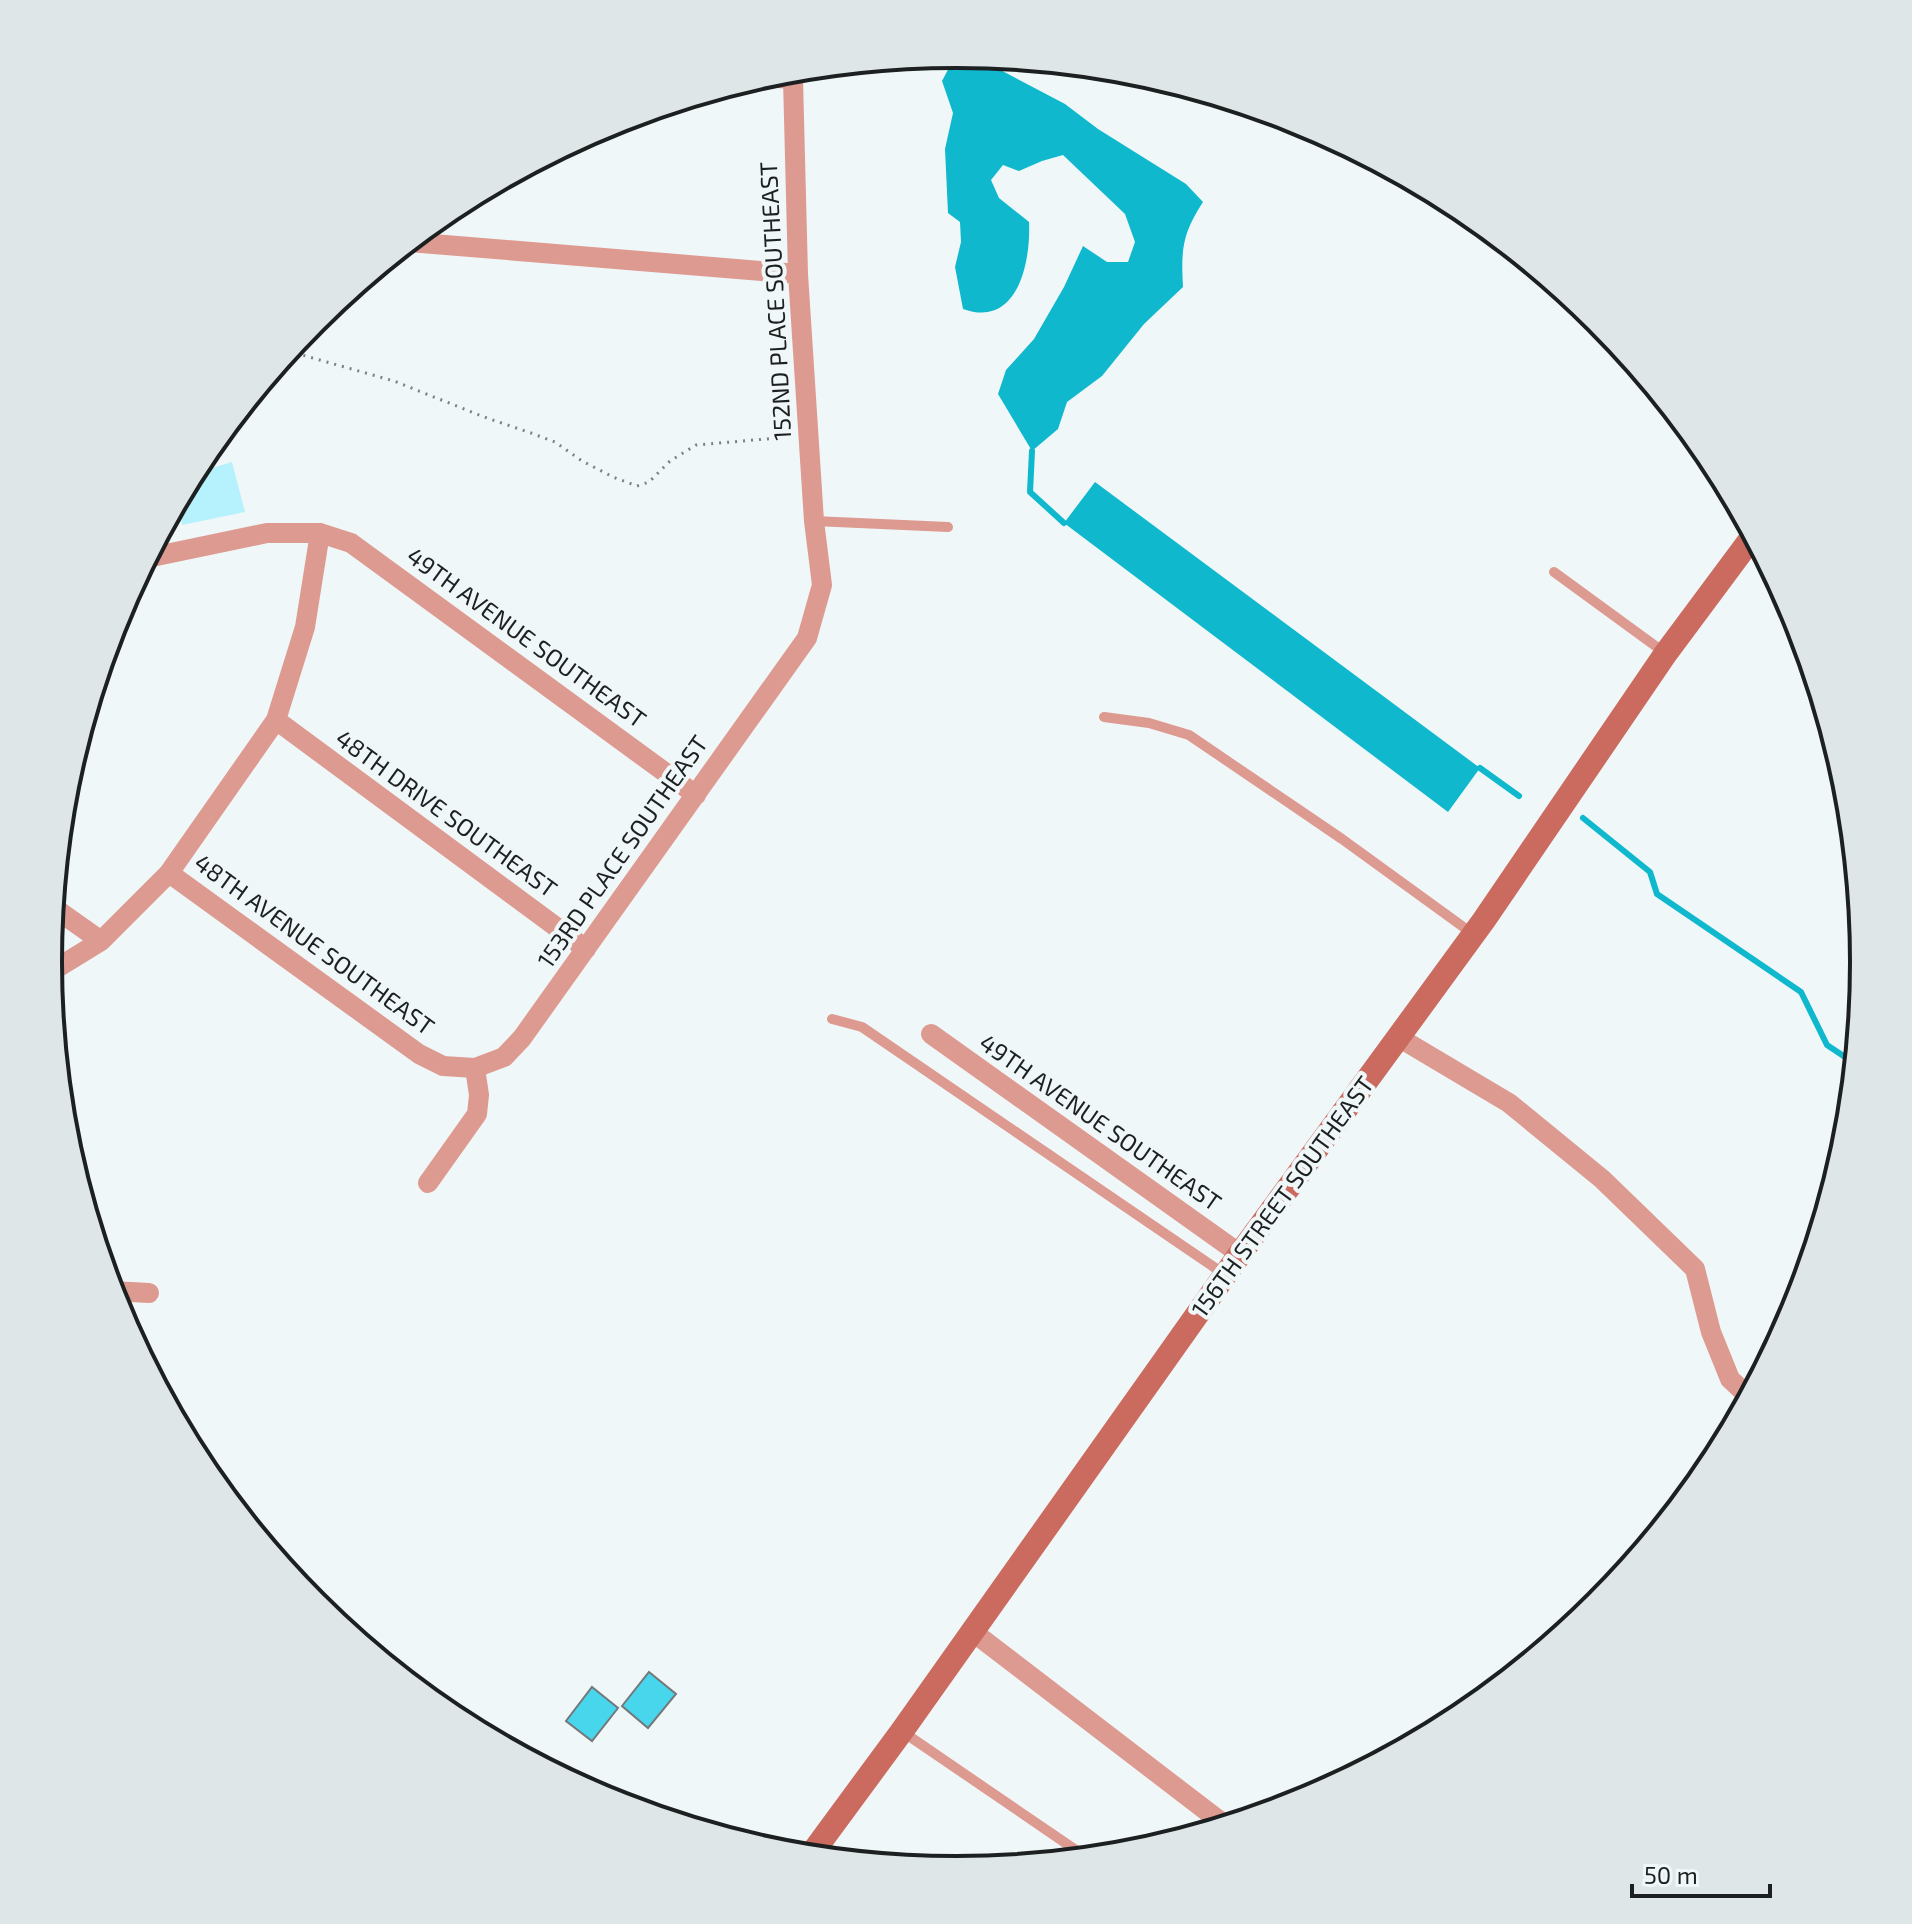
<svg xmlns="http://www.w3.org/2000/svg" width="1912" height="1924" font-family="'Exo 2',sans-serif">
<rect width="100%" height="100%" fill="#f0f7f8"/>
<path fill="#b5f2fd" d="M232,462L245,512L182,525L179,499L192,474Z"/>
<path fill="#10b8ce" d="M963,55L974,56L1065,104L1098,129L1186,184L1203,202C1182,234 1181,250 1183,287L1144,324L1102,376L1067,402L1058,429L1032,451L998,394L1006,370L1034,339L1064,287L1083,246L1107,262H1128L1135,242L1125,214L1063,155L1042,161L1019,171L1003,165L991,180L999,198L1029,222C1031,261 1018,329 963,309L955,267L961,242L960,222L948,213L945,149L953,113L942,81L952,62Z
M1095,482L1480,768L1448,812L1064,523Z"/>
<g fill="none" stroke-linecap="round" stroke-linejoin="round">
<path stroke="#10b8ce" stroke-width="6" d="M1032,451L1030,492L1064,523
M1480,768L1519,796
M1583,818L1650,872L1657,894L1801,992L1827,1045L1854,1063"/>
</g>
<path fill="#47d6ec" stroke="#73797b" stroke-width="2" d="M649,1672L676,1694L648,1728L622,1706Z
M592,1687L618,1708L592,1741L566,1721Z"/>
<g fill="none" stroke-linecap="round" stroke-linejoin="round">
<path stroke="#7d8182" stroke-width="3" stroke-dasharray="2 6" stroke-linecap="butt" d="M288,351L394,381L484,417L531,433L555,442L582,461L613,477L637,486L649,482L670,461L696,445L789,437"/>
<path stroke="#dd9a91" stroke-width="10" d="M814,521L948,527
M1554,572L1665,653
M1104,717L1149,723L1189,735L1342,839L1473,934
M832,1019L862,1027L1224,1274
M903,1732L1086,1857"/>
<path stroke="#dd9a91" stroke-width="20" d="M761,77L793,79
M409,242L798,274
M147,558L267,533H320L351,543L696,795
M276,720L586,949
M169,873L419,1054L443,1066L475,1068
M53,907L101,941
M49,973L101,941L169,873L276,720L305,627L320,533
M931,1034L1240,1254
M1398,1037L1509,1103L1602,1179L1695,1269L1711,1332L1730,1379L1748,1396
M428,1183L477,1114L479,1095L475,1068L504,1057L522,1038L807,638L822,585L814,521L798,274L793,79L795,70
M112,1291L149,1293
M973,1632L1225,1825"/>
<path stroke="#cb6b5f" stroke-width="24" d="M810,1856L902,1731L1240,1254L1484,920L1666,653L1753,536"/>
</g>
<g text-anchor="middle" stroke-width="8" stroke-linejoin="round" paint-order="stroke">
<g font-size="24" fill="#1d2020" stroke="#f0f7f8">
<text transform="translate(776 301) rotate(-93)" y="8">152ND PLACE SOUTHEAST</text>
<text transform="translate(526 638) rotate(36)" y="8">49TH AVENUE SOUTHEAST</text>
<text transform="translate(446 814) rotate(36)" y="8">48TH DRIVE SOUTHEAST</text>
<text transform="translate(623 852) rotate(-55)" y="8">153RD PLACE SOUTHEAST</text>
<text transform="translate(314 945) rotate(36)" y="8">48TH AVENUE SOUTHEAST</text>
<text transform="translate(1100 1123) rotate(35)" y="8">49TH AVENUE SOUTHEAST</text>
<text transform="translate(1283 1197) rotate(-54)" y="8">156TH STREET SOUTHEAST</text>
</g>
</g>
<path d="M0 0H1912V1924H0ZM62 962a894 894 0 1 1 1788 0a894 894 0 1 1-1788 0Z" fill="#dfe6e7" fill-rule="evenodd"/>
<path fill="none" stroke="#1d2020" stroke-width="4" d="M62 962a894 894 0 1 1 1788 0a894 894 0 1 1-1788 0Z"/>
<path d="M1632 1884v12h138v-12" fill="none" stroke="#1d2020" stroke-width="4"/>
<text x="1644" y="1884" font-size="24" fill="#1d2020" stroke="#f0f7f8" stroke-width="6" paint-order="stroke">50 m</text>
</svg>
